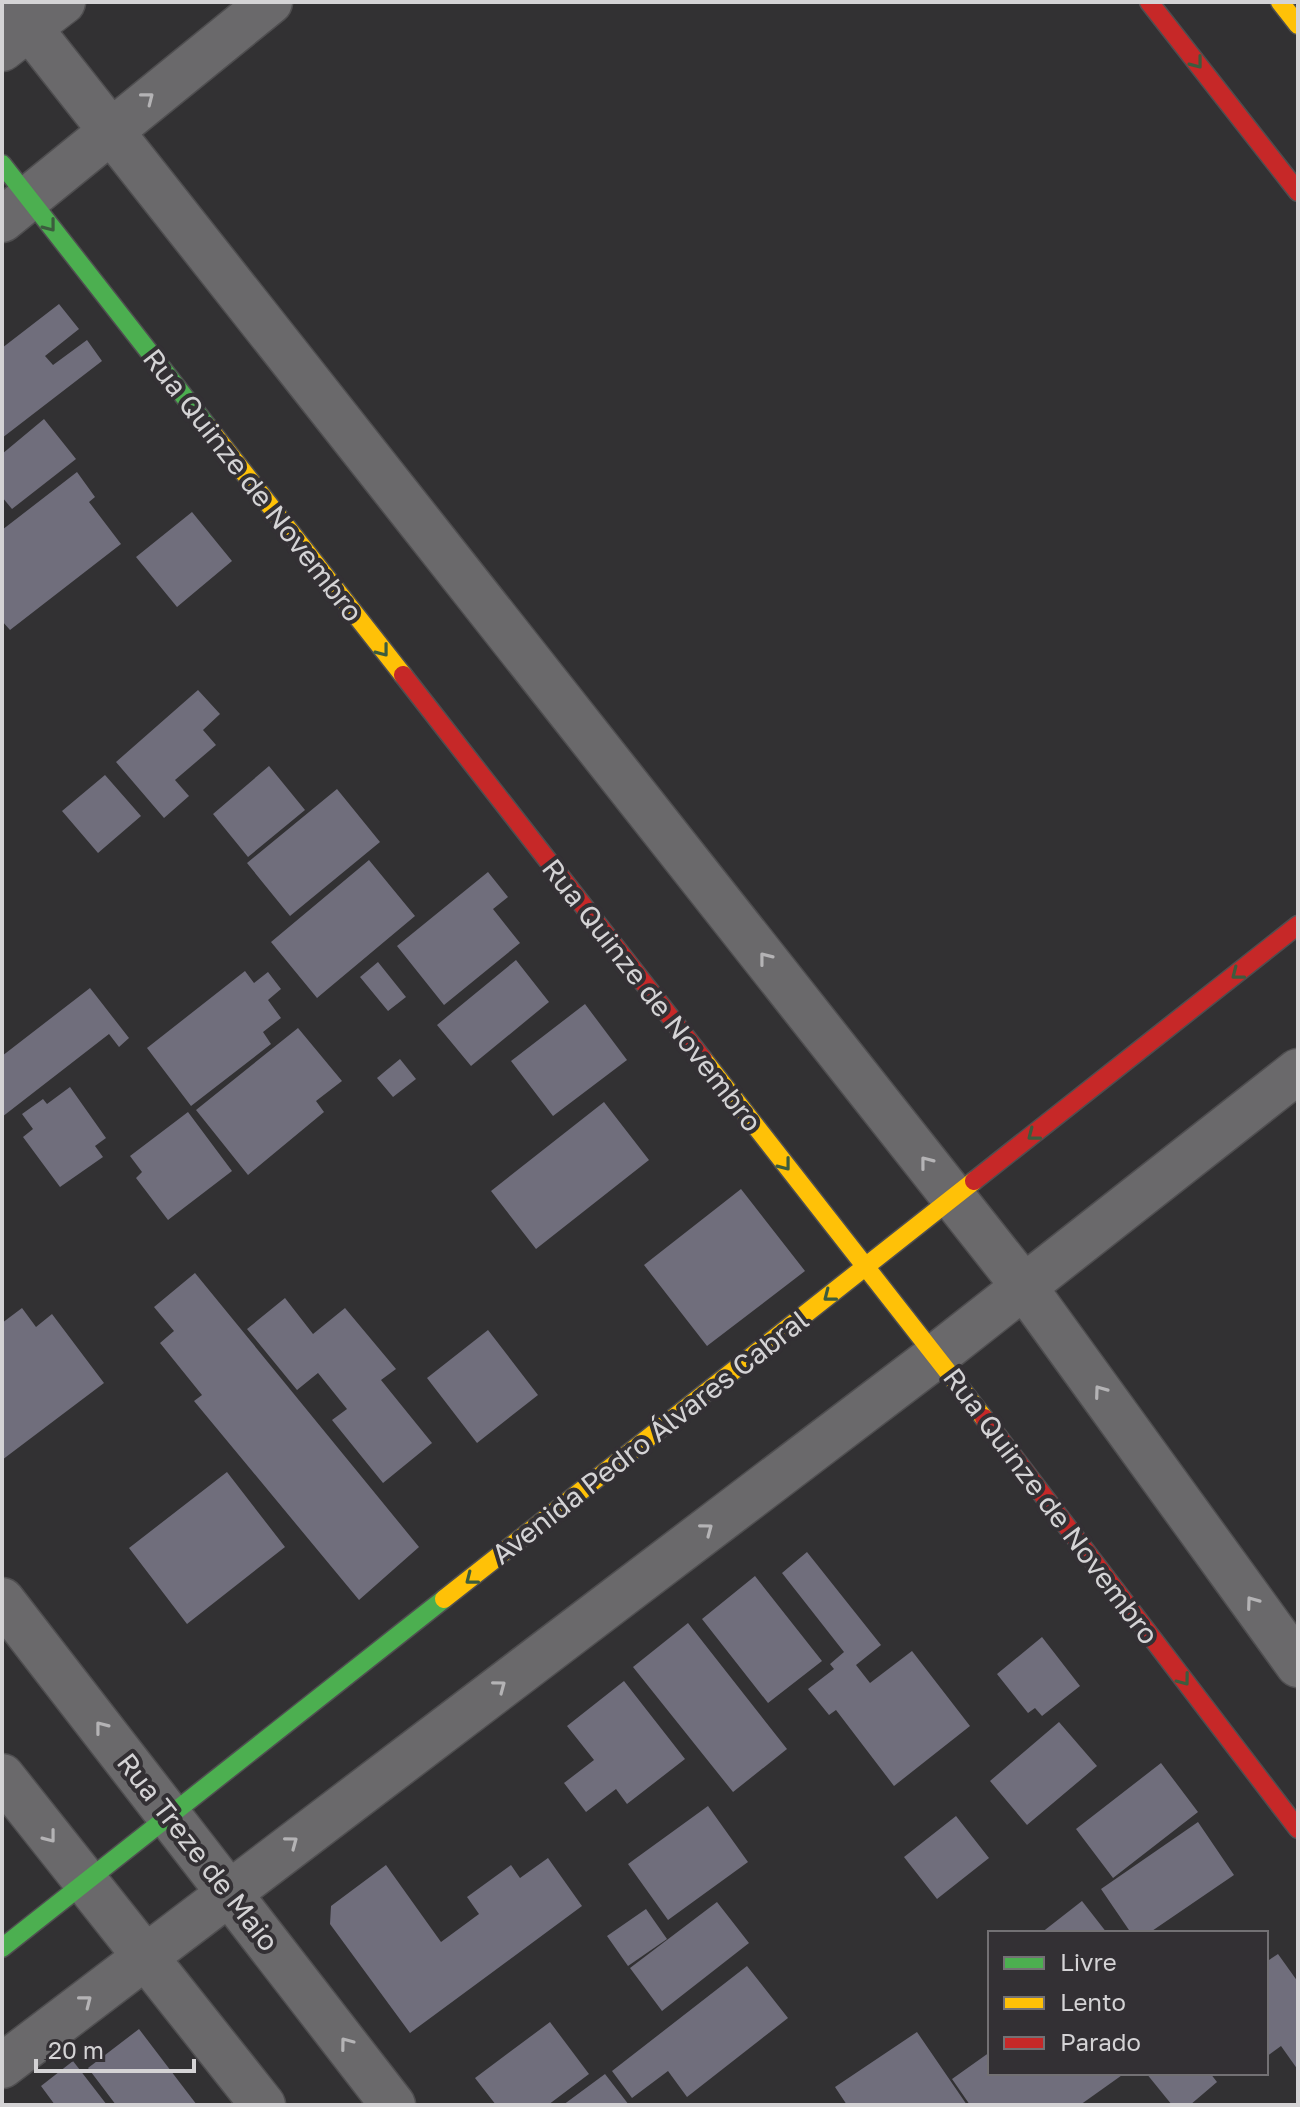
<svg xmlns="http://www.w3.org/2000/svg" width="1300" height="2107" font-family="'Golos Text',sans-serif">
<rect width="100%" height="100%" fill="#323133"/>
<path fill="#706e7c" d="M59,304L79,329L45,356L53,365L87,340L102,361L2,438V348Z
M44,419L76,459L12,509L2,497V454Z
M77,472L95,497L89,502L121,544L10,630L2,621V530Z
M192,512L232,561L177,607L136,557Z
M198,690L220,714L203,730L216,745L175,780L189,796L164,818L116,762Z
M269,766L305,810L248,857L213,814Z
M105,775L141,816L98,853L62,811Z
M337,789L380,842L290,916L247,863Z
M369,860L415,916L317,998L271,942Z
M488,872L508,897L493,909L520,943L444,1005L397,946Z
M516,960L549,1002L471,1066L437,1025Z
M378,962L406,997L388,1011L360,977Z
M245,971L254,983L268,972L281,989L268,1000L281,1018L263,1032L271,1044L191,1106L147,1048Z
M90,988L129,1038L119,1047L109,1034L2,1117V1056Z
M585,1004L627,1060L553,1116L511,1061Z
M298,1028L342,1081L316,1101L324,1112L248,1175L196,1110Z
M400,1059L416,1079L393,1097L377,1078Z
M70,1087L106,1138L95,1146L103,1157L60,1187L23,1137L33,1129L22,1114L43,1099L47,1104Z
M604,1102L649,1160L536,1249L491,1191Z
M188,1112L232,1171L168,1220L136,1178L142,1172L130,1156Z
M741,1189L805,1271L707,1346L644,1265Z
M195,1273L419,1547L359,1600L194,1401L202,1395L160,1343L174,1331L154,1307Z
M285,1298L313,1334L345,1308L396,1369L381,1380L432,1443L383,1483L332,1420L347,1409L318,1373L297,1390L247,1329Z
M22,1308L36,1327L52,1314L104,1383L2,1460V1323Z
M488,1330L538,1395L477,1443L427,1378Z
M227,1472L285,1547L187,1624L129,1548Z
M807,1552L881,1645L856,1665L870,1683L912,1651L970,1726L894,1786L836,1710L829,1715L808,1689L834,1669L830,1664L844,1652L782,1573Z
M755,1576L822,1661L768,1703L702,1619Z
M688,1623L787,1749L733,1792L633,1667Z
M1042,1637L1080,1686L1042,1716L1035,1708L1028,1713L997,1674Z
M624,1681L685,1759L627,1804L616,1789L586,1812L564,1783L594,1760L567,1726Z
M1059,1722L1097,1766L1027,1825L990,1781Z
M1161,1763L1198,1812L1113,1878L1076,1829Z
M708,1806L748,1862L668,1920L628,1864Z
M956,1816L989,1858L937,1899L904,1857Z
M1198,1822L1234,1875L1149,1933H1131L1101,1889Z
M548,1858L582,1906L410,2033L330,1924L331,1906L386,1865L441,1942L479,1914L467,1897L511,1865L520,1878Z
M1082,1901L1107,1933H1041Z
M717,1902L749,1943L662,2011L630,1968Z
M646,1909L667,1939L628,1966L607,1936Z
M1278,1954L1298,1982V2070L1281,2046L1266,2057V1962Z
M747,1966L788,2018L687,2097L668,2071L632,2098L612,2071Z
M550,2022L589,2074L548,2105H496L475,2078Z
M139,2029L187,2092L197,2105H116L88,2068Z
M917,2032L967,2105H847L835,2087Z
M990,2052V2073H1125L1080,2105H970L952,2079Z
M73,2061L107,2105H55L41,2086Z
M1146,2073H1210L1217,2082L1190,2105H1172Z
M605,2074L629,2105H563Z"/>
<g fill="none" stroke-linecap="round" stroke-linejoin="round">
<g stroke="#4f4e50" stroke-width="47">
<path id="street" d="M9,2L1025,1288L1298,1665
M2,49L63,2
M2,220L270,2
M2,1600L393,2105
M2,1776L263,2105
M2,2066L936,1356L1298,1071"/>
</g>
<g stroke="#4f4e50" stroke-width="21">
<path id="fast" d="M2,164L208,427
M2,1948L444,1599"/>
</g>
<g stroke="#4f4e50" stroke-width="21">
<path id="slow" d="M1280,2L1298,25
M208,427L403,675
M703,1059L984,1418
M444,1599L974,1181"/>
</g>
<g stroke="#4f4e50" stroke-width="21">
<path id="jam" d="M1149,2L1298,192
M403,675L703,1059
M974,1181L1298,925
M984,1418L1298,1829"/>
</g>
<use href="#street" stroke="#6a696b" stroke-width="44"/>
<use href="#fast" stroke="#4caf50" stroke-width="18"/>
<use href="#slow" stroke="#ffc107" stroke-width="18"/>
<use href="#jam" stroke="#c62828" stroke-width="18"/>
</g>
<defs><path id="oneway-chevron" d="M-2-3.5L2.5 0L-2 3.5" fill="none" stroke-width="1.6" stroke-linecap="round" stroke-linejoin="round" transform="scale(2)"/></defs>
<g stroke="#3c5c3e">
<use href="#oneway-chevron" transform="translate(1197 63) rotate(52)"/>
<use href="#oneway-chevron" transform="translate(50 226) rotate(52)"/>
<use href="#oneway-chevron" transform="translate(383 651) rotate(52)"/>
<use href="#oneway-chevron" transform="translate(1237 974) rotate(142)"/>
<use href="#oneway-chevron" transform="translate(1033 1135) rotate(142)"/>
<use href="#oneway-chevron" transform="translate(785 1165) rotate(52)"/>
<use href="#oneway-chevron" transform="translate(829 1296) rotate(142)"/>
<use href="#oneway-chevron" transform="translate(471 1579) rotate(142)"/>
<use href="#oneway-chevron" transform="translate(1184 1680) rotate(53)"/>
</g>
<g stroke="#b4b3b5">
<use href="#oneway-chevron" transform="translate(148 98) rotate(-38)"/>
<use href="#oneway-chevron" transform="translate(765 958) rotate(-128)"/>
<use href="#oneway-chevron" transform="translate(926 1162) rotate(-128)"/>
<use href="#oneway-chevron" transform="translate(1100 1391) rotate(-126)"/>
<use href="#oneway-chevron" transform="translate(707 1529) rotate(-37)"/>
<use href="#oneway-chevron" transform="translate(1252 1602) rotate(-126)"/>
<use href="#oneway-chevron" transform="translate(500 1686) rotate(-37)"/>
<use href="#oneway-chevron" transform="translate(101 1727) rotate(-128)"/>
<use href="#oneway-chevron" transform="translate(50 1837) rotate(52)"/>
<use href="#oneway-chevron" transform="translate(292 1842) rotate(-37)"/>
<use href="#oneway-chevron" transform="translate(86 2001) rotate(-38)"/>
<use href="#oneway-chevron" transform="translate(346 2043) rotate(-127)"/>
</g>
<g text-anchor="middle" stroke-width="8" stroke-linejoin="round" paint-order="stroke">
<g font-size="28" fill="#d4d3d5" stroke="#333034">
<text transform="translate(253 485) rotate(52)" y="10">Rua Quinze de Novembro</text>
<text transform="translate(652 995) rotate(52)" y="10">Rua Quinze de Novembro</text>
<text transform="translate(650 1437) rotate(-38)" y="10">Avenida Pedro Álvares Cabral</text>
<text transform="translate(1051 1506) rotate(53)" y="10">Rua Quinze de Novembro</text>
<text transform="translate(198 1852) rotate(52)" y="10">Rua Treze de Maio</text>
</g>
</g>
<rect width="1300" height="2107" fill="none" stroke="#d4d3d5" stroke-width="8"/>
<rect x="988" y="1931" width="280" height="144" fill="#333034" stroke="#737174" stroke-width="2"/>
<rect x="1004" y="1957" width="40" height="12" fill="#4caf50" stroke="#737174" stroke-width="2"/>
<text x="1060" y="1971" font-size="24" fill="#d4d3d5">Livre</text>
<rect x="1004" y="1997" width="40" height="12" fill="#ffc107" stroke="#737174" stroke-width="2"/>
<text x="1060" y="2011" font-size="24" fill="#d4d3d5">Lento</text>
<rect x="1004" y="2037" width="40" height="12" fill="#c62828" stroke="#737174" stroke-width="2"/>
<text x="1060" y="2051" font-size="24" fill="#d4d3d5">Parado</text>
<path d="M36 2059v12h158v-12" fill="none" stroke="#d4d3d5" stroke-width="4"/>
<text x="48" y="2059" font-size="24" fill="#d4d3d5" stroke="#333034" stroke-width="6" paint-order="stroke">20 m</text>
</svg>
